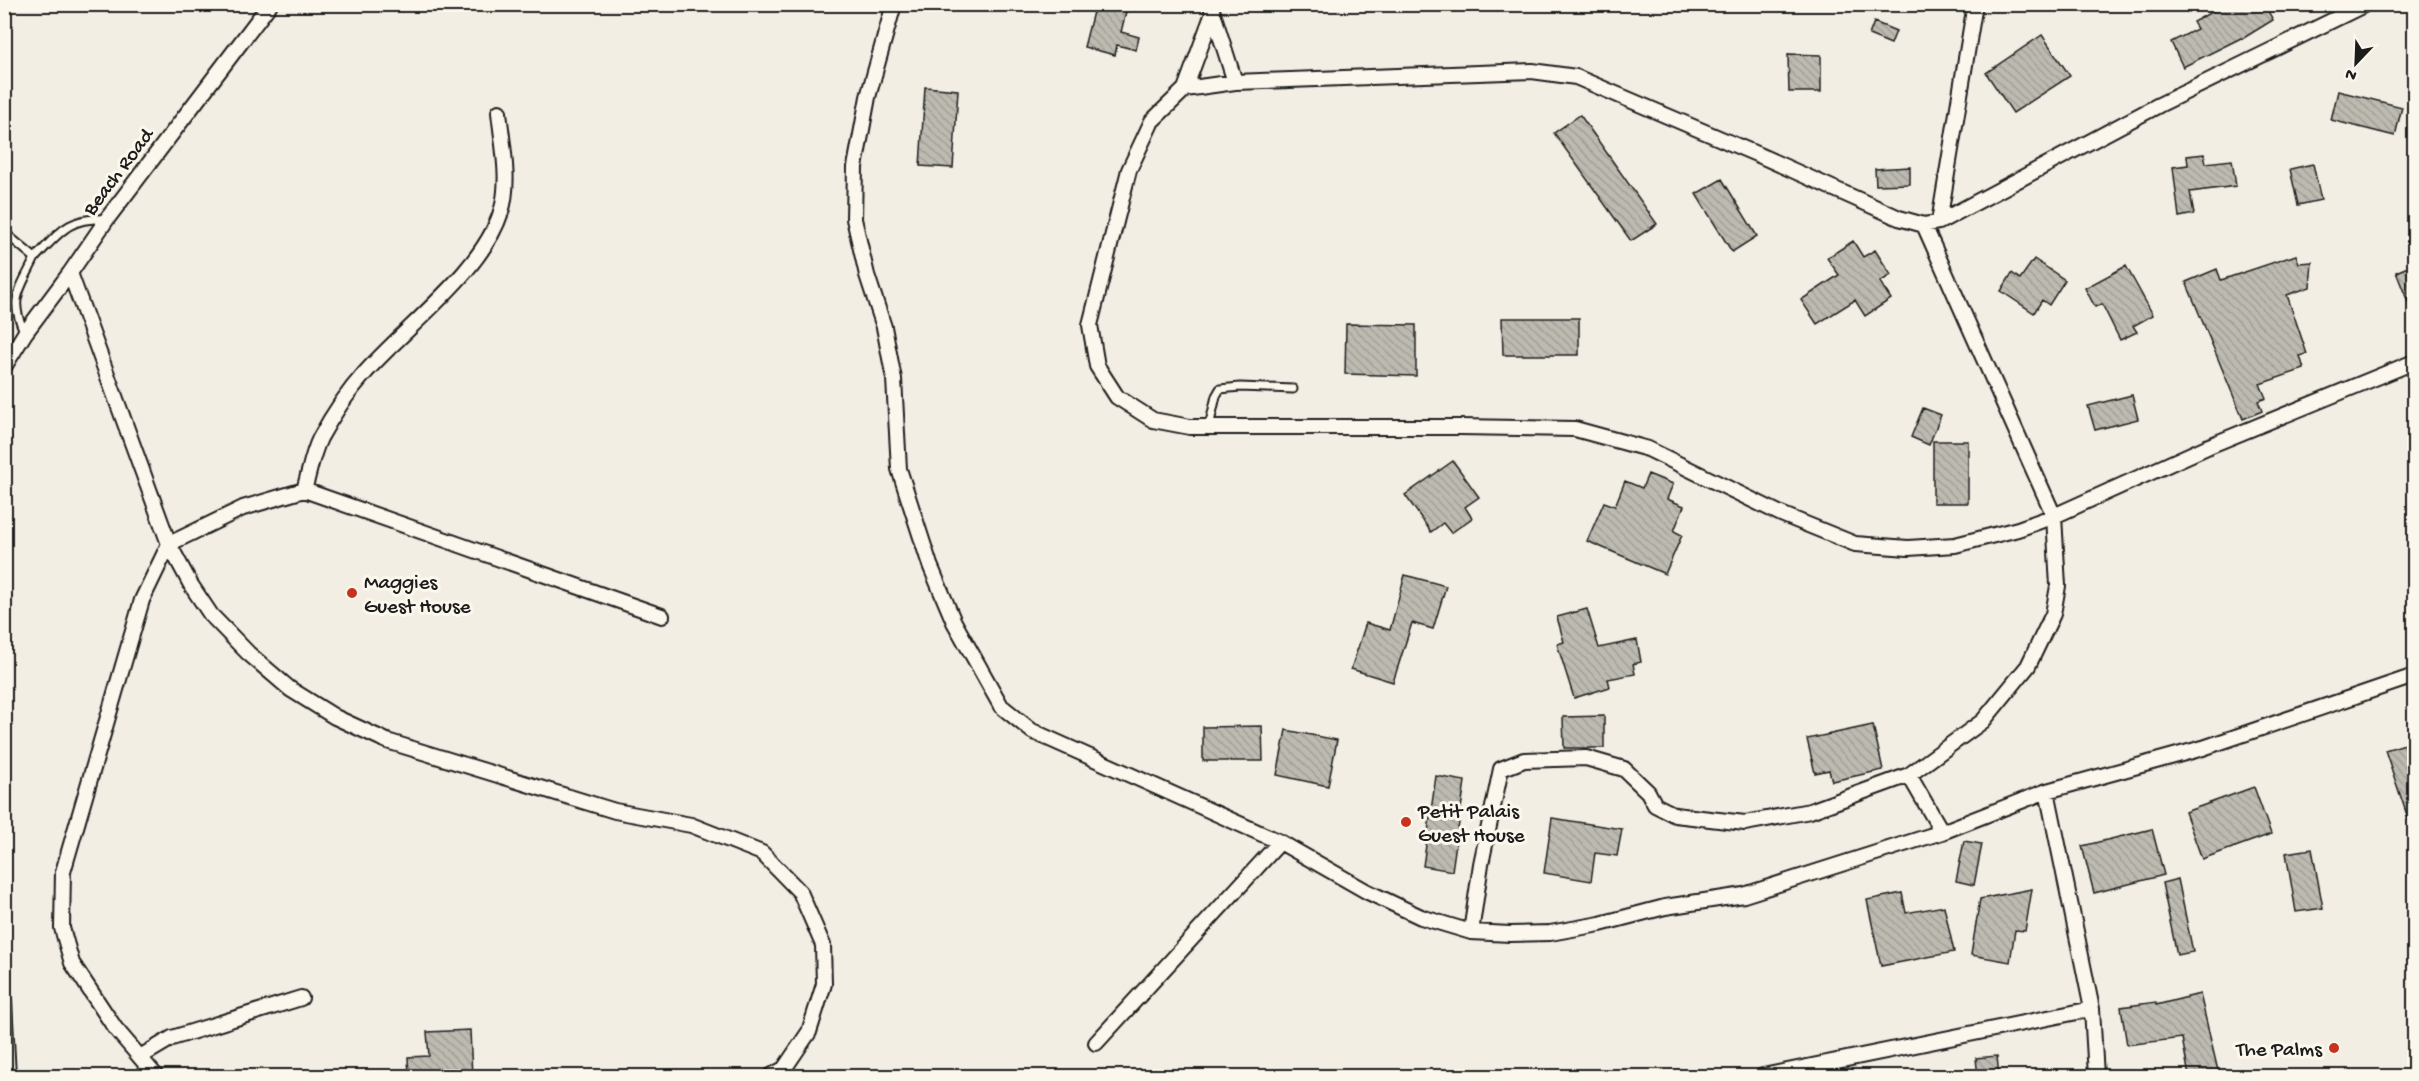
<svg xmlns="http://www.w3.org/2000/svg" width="2419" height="1081" font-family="'Gochi Hand',sans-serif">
<defs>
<pattern id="building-back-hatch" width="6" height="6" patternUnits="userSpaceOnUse" patternTransform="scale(1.5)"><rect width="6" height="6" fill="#bdbab1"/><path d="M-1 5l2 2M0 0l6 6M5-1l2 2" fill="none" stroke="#a29f98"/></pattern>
</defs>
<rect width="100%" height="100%" fill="#f2eee4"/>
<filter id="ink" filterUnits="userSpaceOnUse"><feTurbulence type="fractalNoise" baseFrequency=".0167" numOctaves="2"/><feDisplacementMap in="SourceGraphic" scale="12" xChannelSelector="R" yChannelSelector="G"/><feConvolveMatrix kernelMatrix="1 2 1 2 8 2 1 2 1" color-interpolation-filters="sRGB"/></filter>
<g filter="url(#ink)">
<path fill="url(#building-back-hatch)" stroke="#1c1c1c" stroke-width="1.5" d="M1095,4H1128L1121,32L1139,37L1136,50L1117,45L1115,55L1084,47Z
M2226,4H2264L2273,20L2242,39L2241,38L2183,67L2171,42L2197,29L2193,22Z
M1874,22L1896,31L1891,44L1869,35Z
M2042,35L2070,76L2013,113L1986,73Z
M1788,54L1821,55V92H1789Z
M925,87L958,90L953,168L920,166Z
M2338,91L2402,107L2395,136L2331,120Z
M1580,115L1657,224L1631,241L1554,133Z
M2204,154L2206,163L2232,160L2236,186L2190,192L2194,214L2179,217L2173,167L2188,165L2187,156Z
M2313,164L2321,200L2298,205L2290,169Z
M1910,167V184L1876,185L1875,169Z
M1722,179L1757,236L1732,252L1696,194Z
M1853,241L1863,257L1875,250L1891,275L1880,282L1891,299L1865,316L1855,300L1817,324L1801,300L1839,275L1827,258Z
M2296,255L2299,263L2312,262L2310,287L2287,295L2307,354L2300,356L2304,369L2260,384L2266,398L2258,401L2262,411L2243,419L2186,282L2217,269L2221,280Z
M2034,259L2065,280L2049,305L2042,300L2034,313L2001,291L2012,273L2020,279Z
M2415,264V317H2414L2396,272Z
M2126,266L2153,315L2133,326L2137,332L2120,340L2102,304L2095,307L2085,288Z
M1502,318H1579V355H1503Z
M1346,324L1416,325V376L1345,374Z
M2132,395L2138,419L2095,430L2088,406Z
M1923,408L1941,415L1929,445L1911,437Z
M1933,441H1968V503H1933Z
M1453,461L1479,497L1465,507L1472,518L1451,533L1443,523L1431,532L1405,495Z
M1648,474L1673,484L1667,499L1684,506L1674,531L1682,535L1665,574L1587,541L1604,502L1615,506L1625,481L1642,488Z
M1405,575L1446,586L1433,629L1412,623L1393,682L1351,669L1366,623L1390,630Z
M1587,609L1599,648L1637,640L1641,662L1633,664L1635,674L1608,679L1610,687L1574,698L1557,644L1564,642L1557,617Z
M1604,716V748H1564L1563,717Z
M1873,725L1883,770L1832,781L1829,770L1815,773L1807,739Z
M1262,726L1263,761H1203V727Z
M1286,730L1337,740L1328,786L1277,775Z
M2415,741V830H2412L2385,750Z
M1436,776L1465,781L1452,871L1423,866Z
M2254,787L2271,834L2202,859L2185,812Z
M1552,818L1622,829L1617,856L1595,853L1591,881L1544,873Z
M2152,829L2164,875L2094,893L2082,846Z
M1964,841L1982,844L1974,885L1956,881Z
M2312,849L2323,908L2296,912L2286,853Z
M2178,879L2193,952L2177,955L2162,883Z
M2032,889L2025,931L2015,930L2010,962L1971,955L1980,899Z
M1902,893L1906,913L1944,906L1954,952L1881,966L1867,900Z
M2200,994L2218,1071L2189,1076L2182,1038L2127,1045L2121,1007L2156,1002V1005Z
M470,1030L472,1077H409L408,1057L429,1056L427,1032Z
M1997,1056L1999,1077H1978L1976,1058Z"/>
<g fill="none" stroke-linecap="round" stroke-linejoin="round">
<g stroke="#1c1c1c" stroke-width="11">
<path id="lane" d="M4,232L35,258C60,232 68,217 107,219
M25,333C8,299 20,290 35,258
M1209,427L1216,396L1220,389L1240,387L1293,389"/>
</g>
<g stroke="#1c1c1c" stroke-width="18">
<path id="street" d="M894,4L868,97L855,167L854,219L867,275L884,327L894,379L899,469L930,565L954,622L1001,706L1032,731L1280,842L1366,891L1421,917L1471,932L1510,934L1550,933L1600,924L1665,907L1744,895L1942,832L2047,791L2203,748L2414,676
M1212,10L1235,82
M1213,13L1185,89L1152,121L1129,170L1090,325L1097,366L1117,397L1153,420L1190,427H1460L1575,429L1648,449L1781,514L1855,544L1908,548L1955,545L2018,529L2054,516L2209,446L2414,362
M1185,89L1235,82L1532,71L1576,77L1761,156L1899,218L1924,225L1939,222L2159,105L2366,4
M1939,222L1975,4
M70,273L169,544L191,585L211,615L248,653L290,689L335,717L387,741L615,811L691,825L762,853L800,892L823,945L824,984L809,1032L784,1069L771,1076
M4,367L25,333L70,273L107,219L270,4
M304,490C309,474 312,454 320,438C332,416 347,393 364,374C406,326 482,272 501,212C511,181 502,143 499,112
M1909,775L1942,832
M2047,791L2092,1009L2096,1076
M1471,932L1481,864L1501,769L1524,760L1586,758L1624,769L1648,792L1655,805L1675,815L1745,823L1810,811L1909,775L1983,721L2028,666L2053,614L2058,586L2054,516L1924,225
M4,1001L8,1076
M1096,1043L1280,842
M140,1057L172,1038L301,998
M156,1076L115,1028L72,963L62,928L63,872L142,600L169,544L243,508L304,490L662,616
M1763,1076L2092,1009"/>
</g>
<use href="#lane" stroke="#fbf7ec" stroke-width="7"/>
<use href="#street" stroke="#fbf7ec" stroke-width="14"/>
</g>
</g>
<g fill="#c8321e" stroke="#fbf7ec" stroke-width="2">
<circle cx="352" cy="593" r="6"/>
<circle cx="1406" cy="822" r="6"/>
<circle cx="2334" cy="1048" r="6"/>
</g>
<g text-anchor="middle" stroke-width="6" stroke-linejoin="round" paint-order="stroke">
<g font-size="21" fill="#1c1c1c" stroke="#fbf7ec">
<text transform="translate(117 171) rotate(-53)" y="7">Beach Road</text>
</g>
<g font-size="21" fill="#1c1c1c" stroke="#fbf7ec" text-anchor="start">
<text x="364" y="588">Maggies<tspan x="364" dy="24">Guest House</tspan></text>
<text x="1418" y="817">Petit Palais<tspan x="1418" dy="24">Guest House</tspan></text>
<text x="2322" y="1055" text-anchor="end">The Palms</text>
</g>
</g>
<rect width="2419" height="1081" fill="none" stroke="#fbf7ec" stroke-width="24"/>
<rect x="12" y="12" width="2395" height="1057" fill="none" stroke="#1c1c1c" stroke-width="2" filter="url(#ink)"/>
<g transform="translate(2356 63) rotate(203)" stroke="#fbf7ec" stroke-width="4.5" paint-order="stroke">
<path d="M0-4.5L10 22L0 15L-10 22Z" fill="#1c1c1c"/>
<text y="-9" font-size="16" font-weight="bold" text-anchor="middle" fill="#1c1c1c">N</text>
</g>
</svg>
